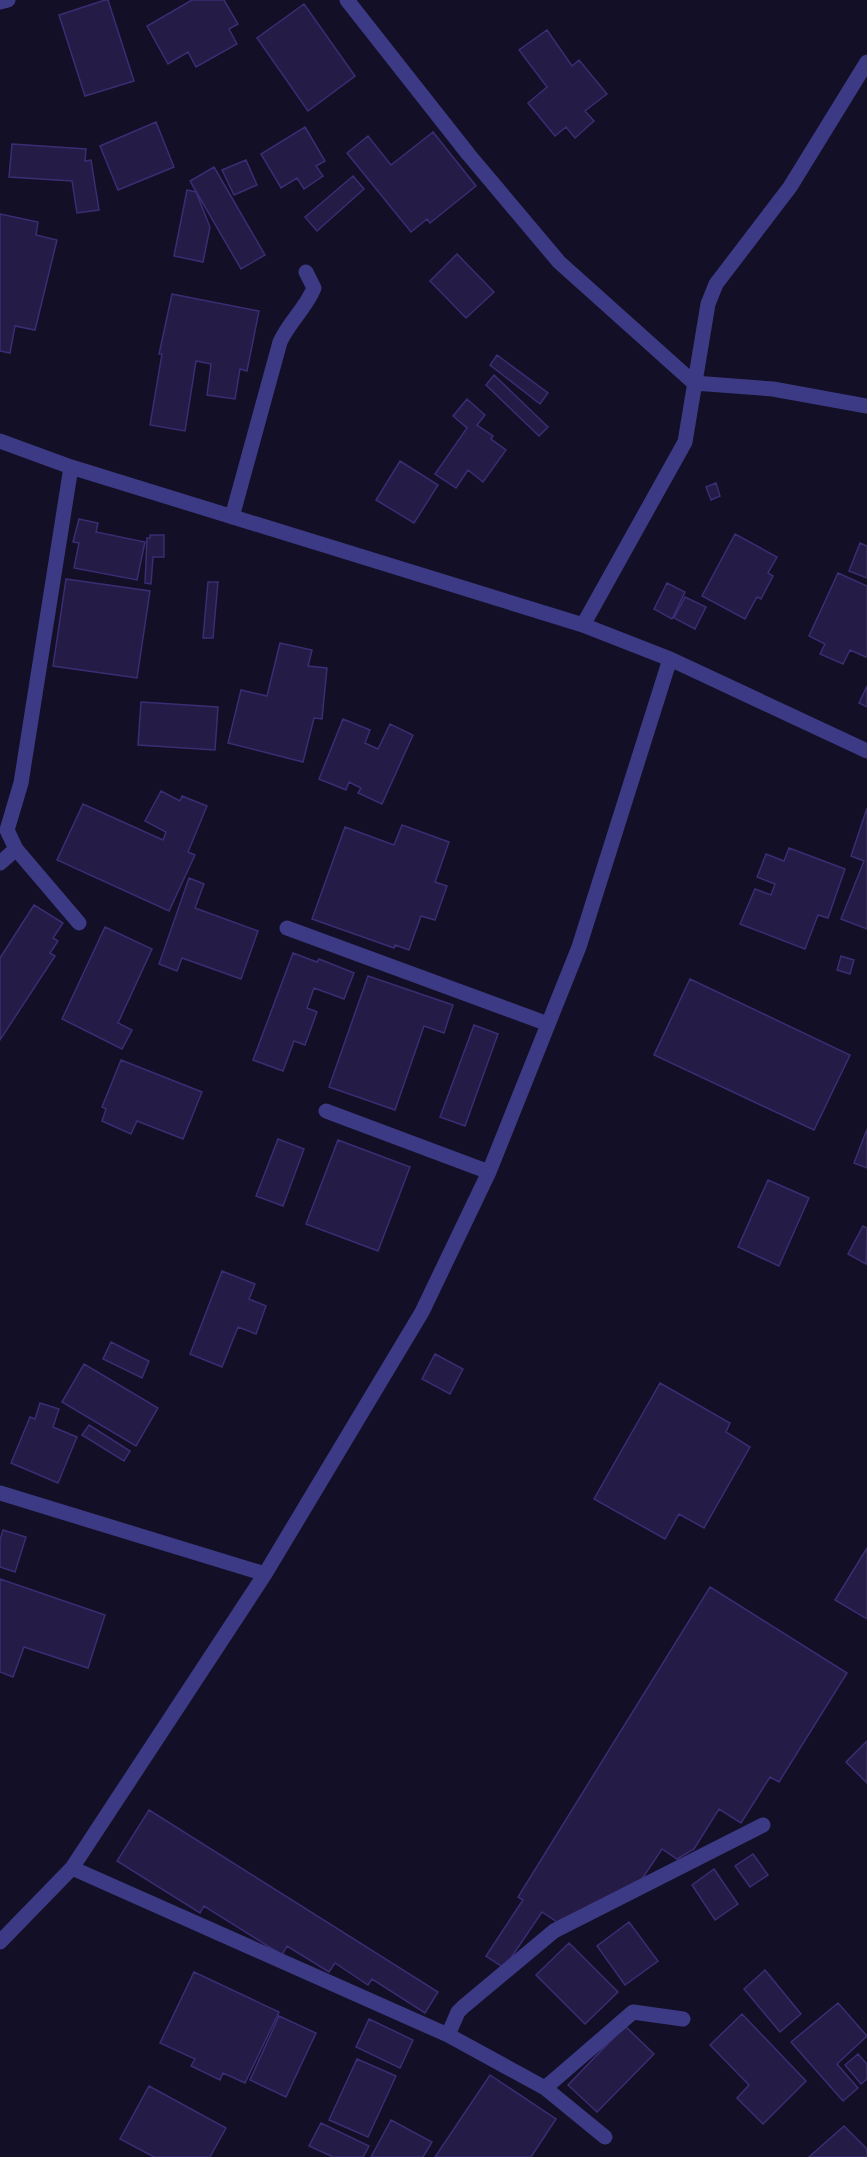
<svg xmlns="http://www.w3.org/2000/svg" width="867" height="2157" font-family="Signika,sans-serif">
<rect width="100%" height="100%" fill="#130f26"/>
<path fill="#241b47" stroke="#3b2d73" stroke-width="1.5" d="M105,0H108L134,81L85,96L59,15Z
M192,0H224L238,24L229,29L237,44L196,67L188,52L168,64L147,26Z
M304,4L355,76L308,111L257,38Z
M547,30L572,66L579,60L607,94L585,111L594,121L575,138L566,127L555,136L528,103L547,87L519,50Z
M156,122L174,167L118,190L100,146Z
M305,127L325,161L316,166L323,176L304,189L297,178L281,188L261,154Z
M433,132L476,186L430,223L427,219L411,232L347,153L368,136L391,165Z
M12,144L86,149L85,161L91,160L99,210L77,213L72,181L9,177Z
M246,160L257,185L234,195L222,170Z
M214,167L265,255L241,269L190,181Z
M353,176L364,189L317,231L305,217Z
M187,190L196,192L210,227L203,262L174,256Z
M0,214L38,222L36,235L57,240L35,330L15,326L10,353L0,351Z
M457,254L494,292L466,318L430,281Z
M172,294L259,311L247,371L240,369L235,399L207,395L211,364L196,361L185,431L150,425L162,354H159Z
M497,355L548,393L540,404L490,365Z
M494,375L548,427L539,436L486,385Z
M467,399L485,415L477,425L493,436L491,439L506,450L483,482L468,470L456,488L435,474L467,428L453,416Z
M400,461L438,485L414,523L376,500Z
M716,483L720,496L711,500L706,487Z
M79,519L98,523L96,532L145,542L137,580L74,568L79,543L73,542Z
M735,534L777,557L768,573L773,576L761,599L757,597L745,619L702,596Z
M150,535H164V557H153L151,584L145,583L147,538H150Z
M860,543L867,546V578L849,571Z
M838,573L867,586V656L866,657L850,650L843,664L820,654L825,644L809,636Z
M66,579L150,591L137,678L53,666Z
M208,582H218L213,638H203Z
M667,583L685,592L672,619L654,609Z
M685,597L706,607L695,629L674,618Z
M280,643L312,650L308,666L327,668L322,719L314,718L303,762L228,743L241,690L267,696Z
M867,686V707L859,703Z
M141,702L218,707L215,750L138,745Z
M343,719L370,730L365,743L378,749L390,724L413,735L382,804L358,793L361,788L349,782L346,790L319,779Z
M161,791L180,801L182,796L207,806L188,852L195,855L169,911L57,860L83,804L163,840L166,832L145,821Z
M867,808V929L841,919L864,861L851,856Z
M402,825L449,842L435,882L447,886L435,920L421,916L409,950L395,945L394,948L312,919L345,827L394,845Z
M789,848L845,869L828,918L818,915L805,949L740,924L755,889L771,895L775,884L757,877L766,854L784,861Z
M189,878L204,884L195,908L258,931L241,979L182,958L177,971L159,964Z
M34,905L63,923L53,938L58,941L50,953L55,956L0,1040V958Z
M105,927L152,949L118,1023L132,1030L122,1049L62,1019Z
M293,953L317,962L319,959L354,973L344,999L314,988L307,1008L317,1012L305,1045L294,1041L283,1071L253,1060Z
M841,956L854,960L850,974L837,970Z
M368,976L453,1005L444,1033L424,1026L395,1110L329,1087Z
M690,979L850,1055L814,1130L654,1055Z
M474,1025L498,1034L465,1126L440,1117Z
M121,1060L202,1092L183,1139L137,1121L131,1134L102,1121L106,1109L102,1107Z
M867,1129V1168L854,1163Z
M278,1139L304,1149L283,1206L256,1196Z
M338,1140L410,1167L378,1251L306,1224Z
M768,1180L809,1198L779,1266L738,1247Z
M863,1226L867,1228L866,1264L848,1254Z
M222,1271L255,1284L249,1299L266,1306L256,1334L238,1327L222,1367L190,1354Z
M111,1342L149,1361L142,1378L103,1359Z
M435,1354L463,1369L450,1394L422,1379Z
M84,1364L158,1408L136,1446L62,1402Z
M660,1383L730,1423L726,1432L750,1447L704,1528L679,1514L665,1539L594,1499Z
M40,1403L59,1409L53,1427L77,1437L58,1483L11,1463L30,1417L35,1419Z
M89,1425L130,1451L124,1461L82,1435Z
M3,1530L26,1537L15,1572L0,1567V1540Z
M867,1548V1619L835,1600Z
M0,1579L105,1615L88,1668L24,1647L13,1677L0,1672Z
M710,1587L847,1673L779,1782L770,1777L741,1823L719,1809L694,1849L677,1859L662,1849L642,1879L557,1922L542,1912L504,1968L486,1956L523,1900L518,1897Z
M867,1741V1783L846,1762Z
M149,1810L438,1992L425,2013L372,1979L368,1985L335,1963L329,1972L287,1946L282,1955L204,1906L200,1913L117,1861Z
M753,1854L768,1875L750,1887L735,1866Z
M714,1869L738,1904L715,1920L692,1885Z
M629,1922L658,1961L625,1985L597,1946Z
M569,1943L618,1992L585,2024L536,1975Z
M765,1970L801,2014L780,2032L744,1989Z
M194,1972L279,2012L245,2083L223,2073L220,2080L191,2066L195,2059L160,2043Z
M838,2003L867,2036L837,2064L858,2088L843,2101L791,2042Z
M742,2014L806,2081L763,2124L737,2098L749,2085L710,2045Z
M279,2016L316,2033L286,2097L250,2080Z
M369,2019L413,2040L400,2068L356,2047Z
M625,2026L654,2054L597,2112L568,2085Z
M858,2054L867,2064V2079L861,2084L845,2065Z
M357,2059L396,2076L368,2137L329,2120Z
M490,2075L556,2119L531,2157H435Z
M149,2086L226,2128L210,2157H154L120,2139Z
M391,2120L432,2142L423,2157H371Z
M321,2123L369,2146L363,2157H333L309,2146Z
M844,2126L867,2149V2157H809Z"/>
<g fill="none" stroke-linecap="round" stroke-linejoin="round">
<path stroke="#3d3a85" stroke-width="15" d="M347,0L469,155L559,262L694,383L773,389L867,406
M0,2L8,0
M0,441L71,467L583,625L670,659L867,751
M71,467L21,783L7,830L16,849L79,923
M232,517L280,342C289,322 306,308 314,288L306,272
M583,625L685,442L708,304L716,284L790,187L867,62
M0,863L16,849
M287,928L548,1024
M326,1111L489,1172
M0,1493L265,1574
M72,1868L448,2035L458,2012L463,2007L554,1931L763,1825
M0,1942L72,1868L265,1574L422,1312L489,1172L579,947L670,659
M448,2035L545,2088L605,2137
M545,2088L633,2012L683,2019"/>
</g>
</svg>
